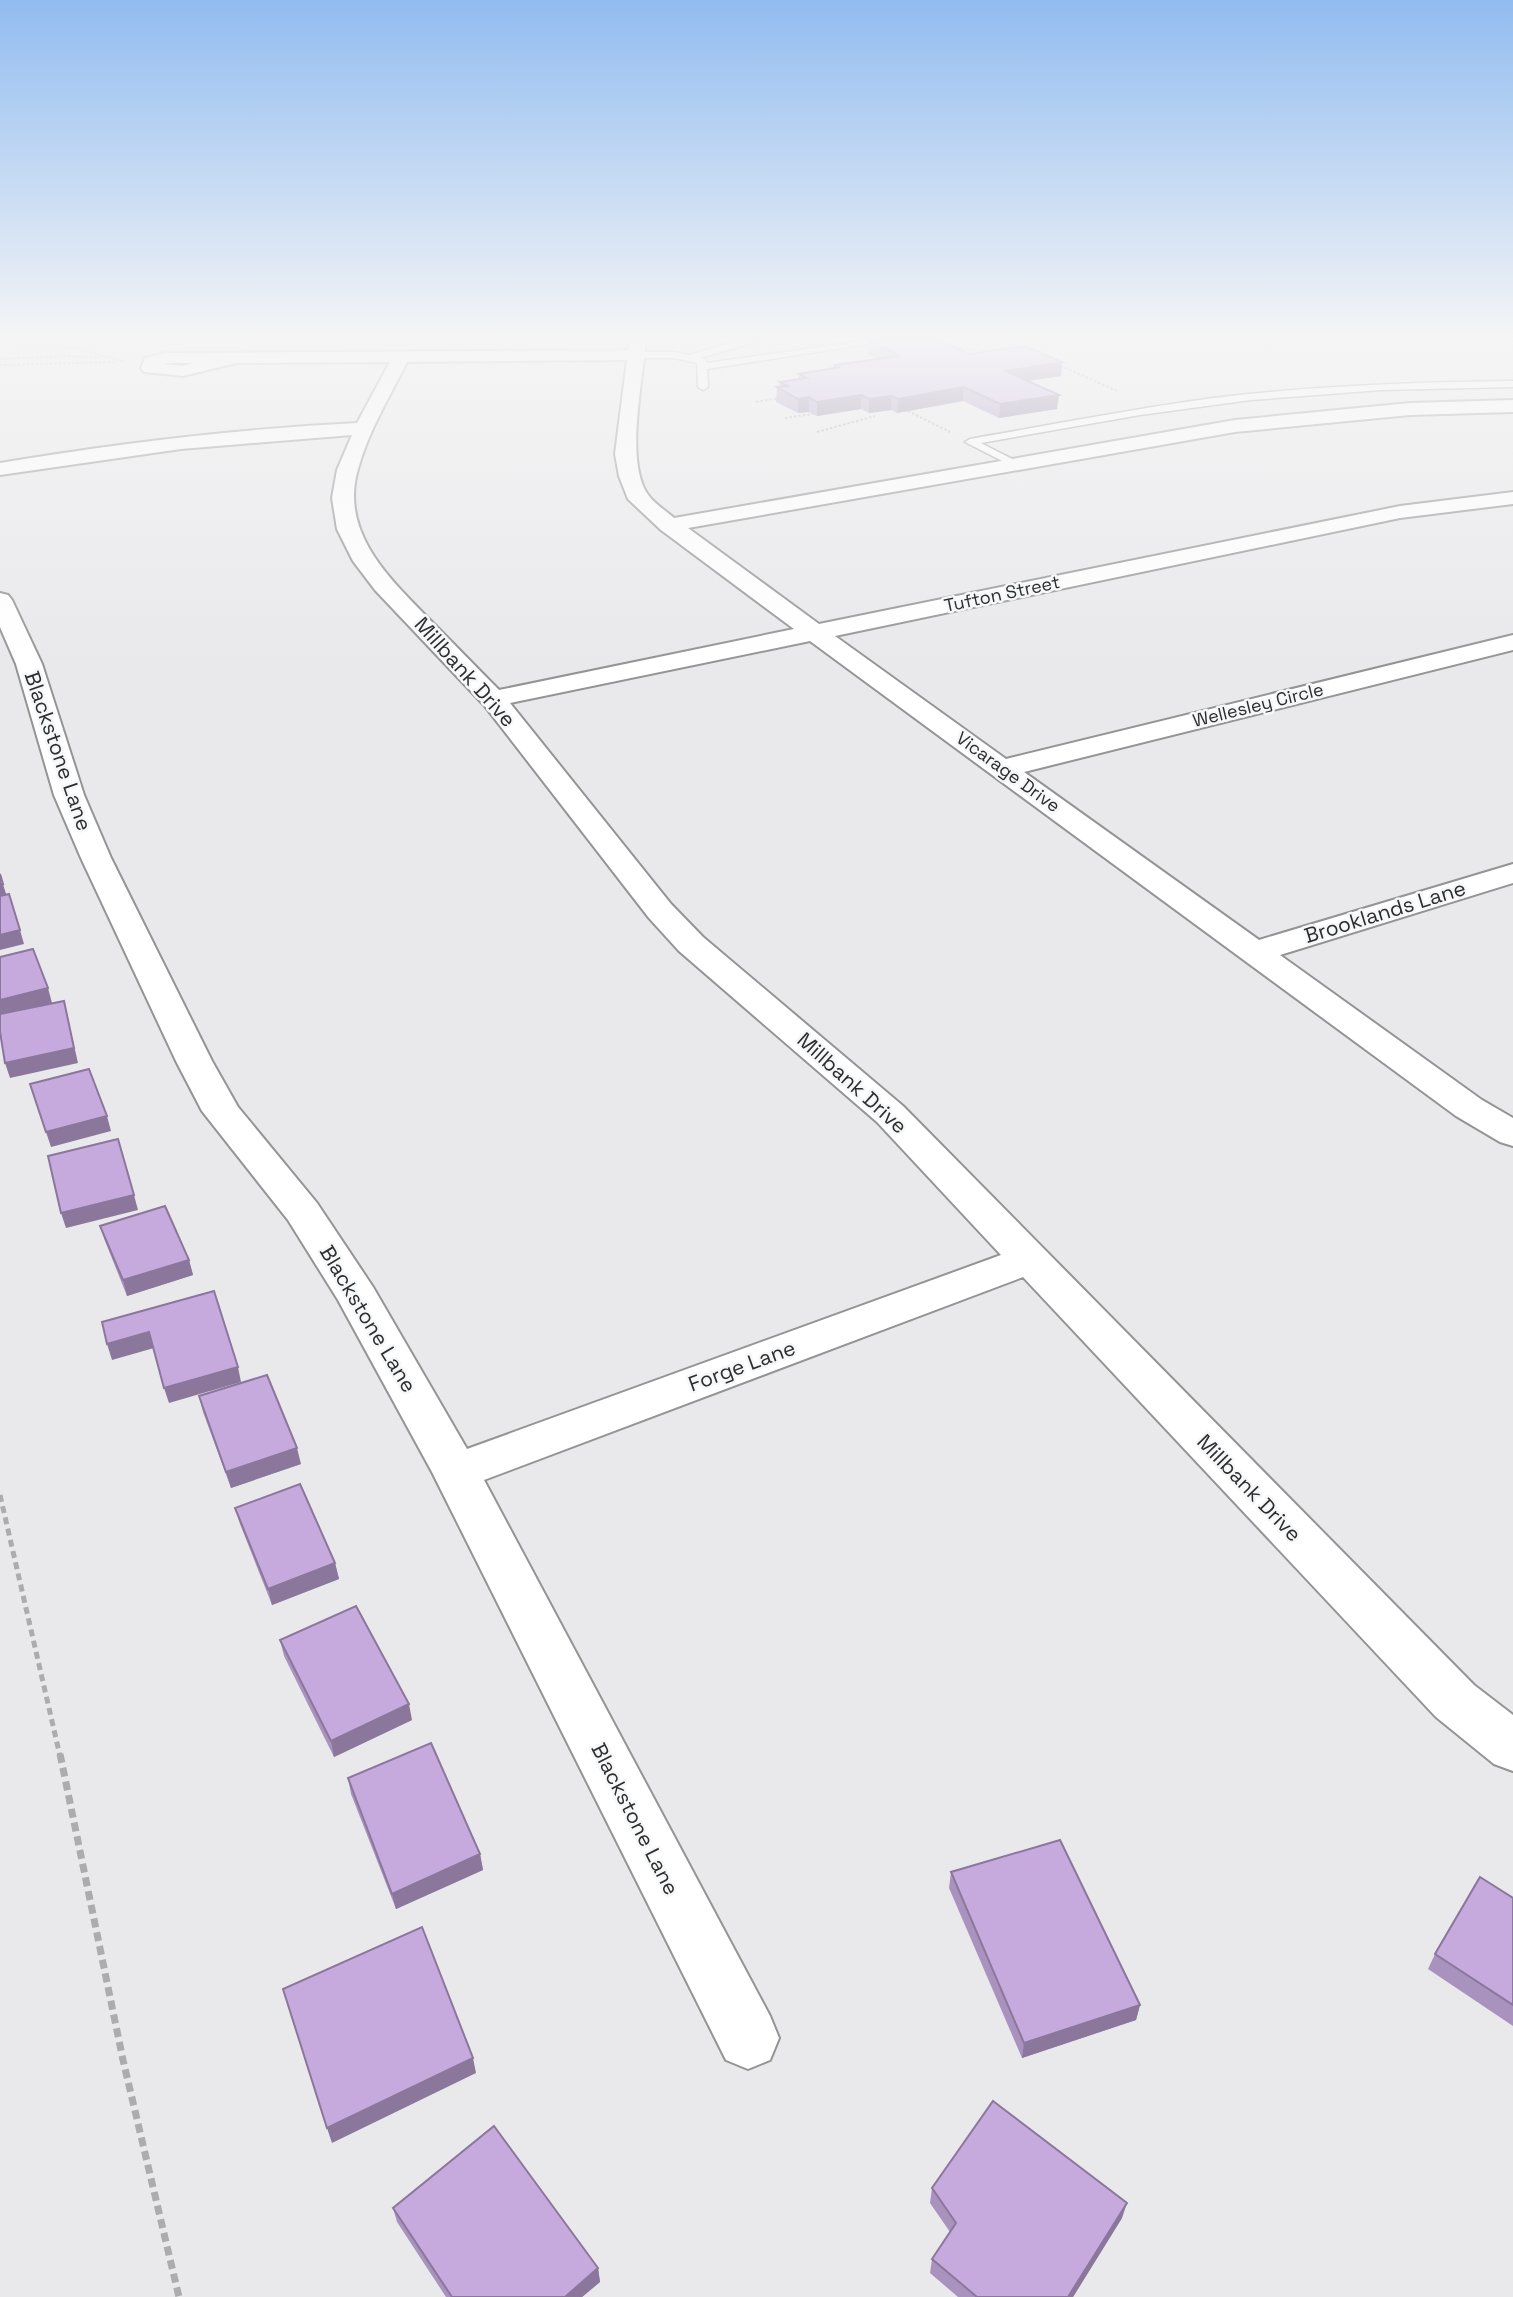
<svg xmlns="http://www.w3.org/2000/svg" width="1513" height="2297" font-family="'Space Grotesk',sans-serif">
<rect width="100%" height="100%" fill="#e9e9eb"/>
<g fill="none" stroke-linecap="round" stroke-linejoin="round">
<g stroke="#949495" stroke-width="3">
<path id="lane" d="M740,340H763L700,358L705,359L707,363L869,340H893L707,369L708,387L703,390L698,387L697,363L674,358H636L631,355L636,352H674L689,355Z
M1513,381V387L1381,390L1251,400L1140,415L981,443L1018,462L1020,464L1014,467L965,442L970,439C1049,425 1127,410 1206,399C1308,386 1410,382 1513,381Z"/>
</g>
<g stroke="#949495" stroke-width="4">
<path id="street" d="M630,340H646C643,379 624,465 649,496C655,504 666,511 674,518L1235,420L1410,403L1513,400V412L1410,415L1235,432L688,528L819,624L1400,506L1513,492V504L1400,518L835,636L1006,759L1513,635V650L1024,772L1259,940L1513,864V883L1280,955L1482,1100L1513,1118V1146L1500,1142L1456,1116L810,641L510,703L671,904L703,937L903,1106L1474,1685L1513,1715V1771L1494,1764L1436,1717L1023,1277L484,1480L770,2016L779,2038L770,2060L748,2069L726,2060L432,1472L338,1300L288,1220L202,1111L176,1061L81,858L54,795L16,664L0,627V593L8,595L12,600L42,664L84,795L111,858L212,1061L238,1107L317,1203L373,1287L467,1449L1001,1255L877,1122L679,951L649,918L484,705L375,590L353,561L337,529L332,498L337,470L352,435L181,449L0,475V463C119,443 237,429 357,423L390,362L236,363L183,376L144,372L141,368L145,358L166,353L628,350ZM627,360L615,454L619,476L628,499L661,530L794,629L499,690C476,667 454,644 431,621C391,580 339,533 358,469C368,432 390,396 407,362ZM166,363H193L183,366L164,364Z"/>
</g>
<path stroke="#acacae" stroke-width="2" stroke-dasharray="2.5 2" stroke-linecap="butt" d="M0,342L75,348L125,362
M951,347L991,352
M0,359L68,356L100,358
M1057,364L1119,392
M0,365L115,362
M756,402L780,398
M908,411L950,432
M785,418L813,414
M817,432L875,416"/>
<path stroke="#acacae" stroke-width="5" stroke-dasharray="7 4.5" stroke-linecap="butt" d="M0,1495L60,1756"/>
<path stroke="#acacae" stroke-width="7" stroke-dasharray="9 5" stroke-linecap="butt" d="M60,1754L123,2060L179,2297"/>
<use href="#lane" fill="#fff" fill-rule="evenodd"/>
<use href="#street" fill="#fff" fill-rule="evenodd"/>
</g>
<path fill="#aa92bf" d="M869,341L970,354L1062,362L1061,376L1028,381L1057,409L999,418L963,401L897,413L891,410L869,413L861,409L817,416L809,412L798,413L776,402L777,387H780V382L799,379V374L834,368V365L878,359L868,354Z
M100,1226L189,1260L193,1275L127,1296L105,1241Z
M199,1396L301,1464L231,1488L203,1412Z
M235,1508L335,1563L339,1579L272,1605L240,1524Z
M280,1640L412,1720L334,1757L284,1656Z
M348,1778L480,1854L483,1870L396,1909L351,1794Z
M951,1872L1140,2005L1136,2020L1022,2058L949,1888Z
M1513,1898V2026L1428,1969L1435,1954Z
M932,2188L1122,2218L1073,2297H958L930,2273L932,2259L950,2232L930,2203Z
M393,2208L598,2268L600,2282L582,2297H446L397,2222Z"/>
<path fill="#8b779b" d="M1062,362L1061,376L1005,384L1006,371Z
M964,387L963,401L897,413L898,399Z
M861,395V409L817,416V402Z
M1059,395L1057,409L999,418L1000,404Z
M892,396L891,410L869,413V399Z
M809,397V412L798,413V399Z
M0,884H3L7,897L0,899Z
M20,930L24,944L0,950V935Z
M48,988L52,1003L0,1016V1000Z
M64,1001L78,1063L10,1078L5,1063Z
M107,1116L111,1131L51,1147L46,1132Z
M134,1195L138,1210L66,1228L61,1213Z
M189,1260L193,1275L127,1296L123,1280Z
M149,1332L154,1348L112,1360L107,1344Z
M238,1367L241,1382L169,1403L164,1388Z
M297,1448L301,1464L231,1488L226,1472Z
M335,1563L339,1579L272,1605L268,1589Z
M409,1704L412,1720L334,1757L331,1741Z
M480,1854L483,1870L396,1909L392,1894Z
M1140,2005L1136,2020L1022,2058L1024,2043Z
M473,2058L476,2073L332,2143L327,2128Z
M1127,2203L1122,2218L1073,2297H1068Z
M598,2268L600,2282L582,2297H565Z"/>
<path fill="#c6aade" stroke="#8b779b" stroke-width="2" d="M877,340H938L970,354L1025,346L1062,362L1006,371L1059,395L1000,404L964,387L898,399L892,396L869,399L861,395L817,402L809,397L798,399L777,387L788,386L780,382L807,378L799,374L840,367L834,365L900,356L869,341Z
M0,874L3,884H0Z
M9,894L20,930L0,935V896Z
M33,949L48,988L0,1000V957Z
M64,1001L74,1048L5,1063L0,1032V1014Z
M89,1069L107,1116L46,1132L30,1084Z
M118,1139L134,1195L61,1213L48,1156Z
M165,1206L189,1260L123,1280L100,1226Z
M214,1291L238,1367L164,1388L149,1332L107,1344L102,1322Z
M267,1375L297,1448L226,1472L199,1396Z
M300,1484L335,1563L268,1589L235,1508Z
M356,1606L409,1704L331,1741L280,1640Z
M431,1743L480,1854L392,1894L348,1778Z
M1060,1840L1140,2005L1024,2043L951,1872Z
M1480,1877L1513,1898V2005L1435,1954Z
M422,1927L473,2058L327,2128L283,1989Z
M993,2101L1127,2203L1068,2297H977L932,2259L956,2223L932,2188Z
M494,2126L598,2268L565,2297H452L393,2208Z"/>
<linearGradient id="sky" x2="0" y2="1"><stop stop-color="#91bcf0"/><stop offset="0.51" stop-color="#f5f5f6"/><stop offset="1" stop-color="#f5f5f6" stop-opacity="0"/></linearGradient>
<rect width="1513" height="662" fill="url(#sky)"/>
<g text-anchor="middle" stroke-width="5" stroke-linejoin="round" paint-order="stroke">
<g font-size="18" fill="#2d2d2e" stroke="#f6f7f8">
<text transform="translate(1002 594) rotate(-12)" y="6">Tufton Street</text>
<text transform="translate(1258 705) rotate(-14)" y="6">Wellesley Circle</text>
<text transform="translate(1008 772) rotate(36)" y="6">Vicarage Drive</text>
</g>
<g font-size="21" fill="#2d2d2e" stroke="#f6f7f8">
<text transform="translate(465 672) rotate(48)" y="7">Millbank Drive</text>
<text transform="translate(58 751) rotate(71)" y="7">Blackstone Lane</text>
<text transform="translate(1385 912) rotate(-17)" y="7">Brooklands Lane</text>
<text transform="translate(852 1083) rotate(42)" y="7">Millbank Drive</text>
<text transform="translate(368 1319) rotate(59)" y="7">Blackstone Lane</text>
<text transform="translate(742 1366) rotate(-20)" y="7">Forge Lane</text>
<text transform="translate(1249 1488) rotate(46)" y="7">Millbank Drive</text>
<text transform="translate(635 1819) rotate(63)" y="7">Blackstone Lane</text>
</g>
</g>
</svg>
